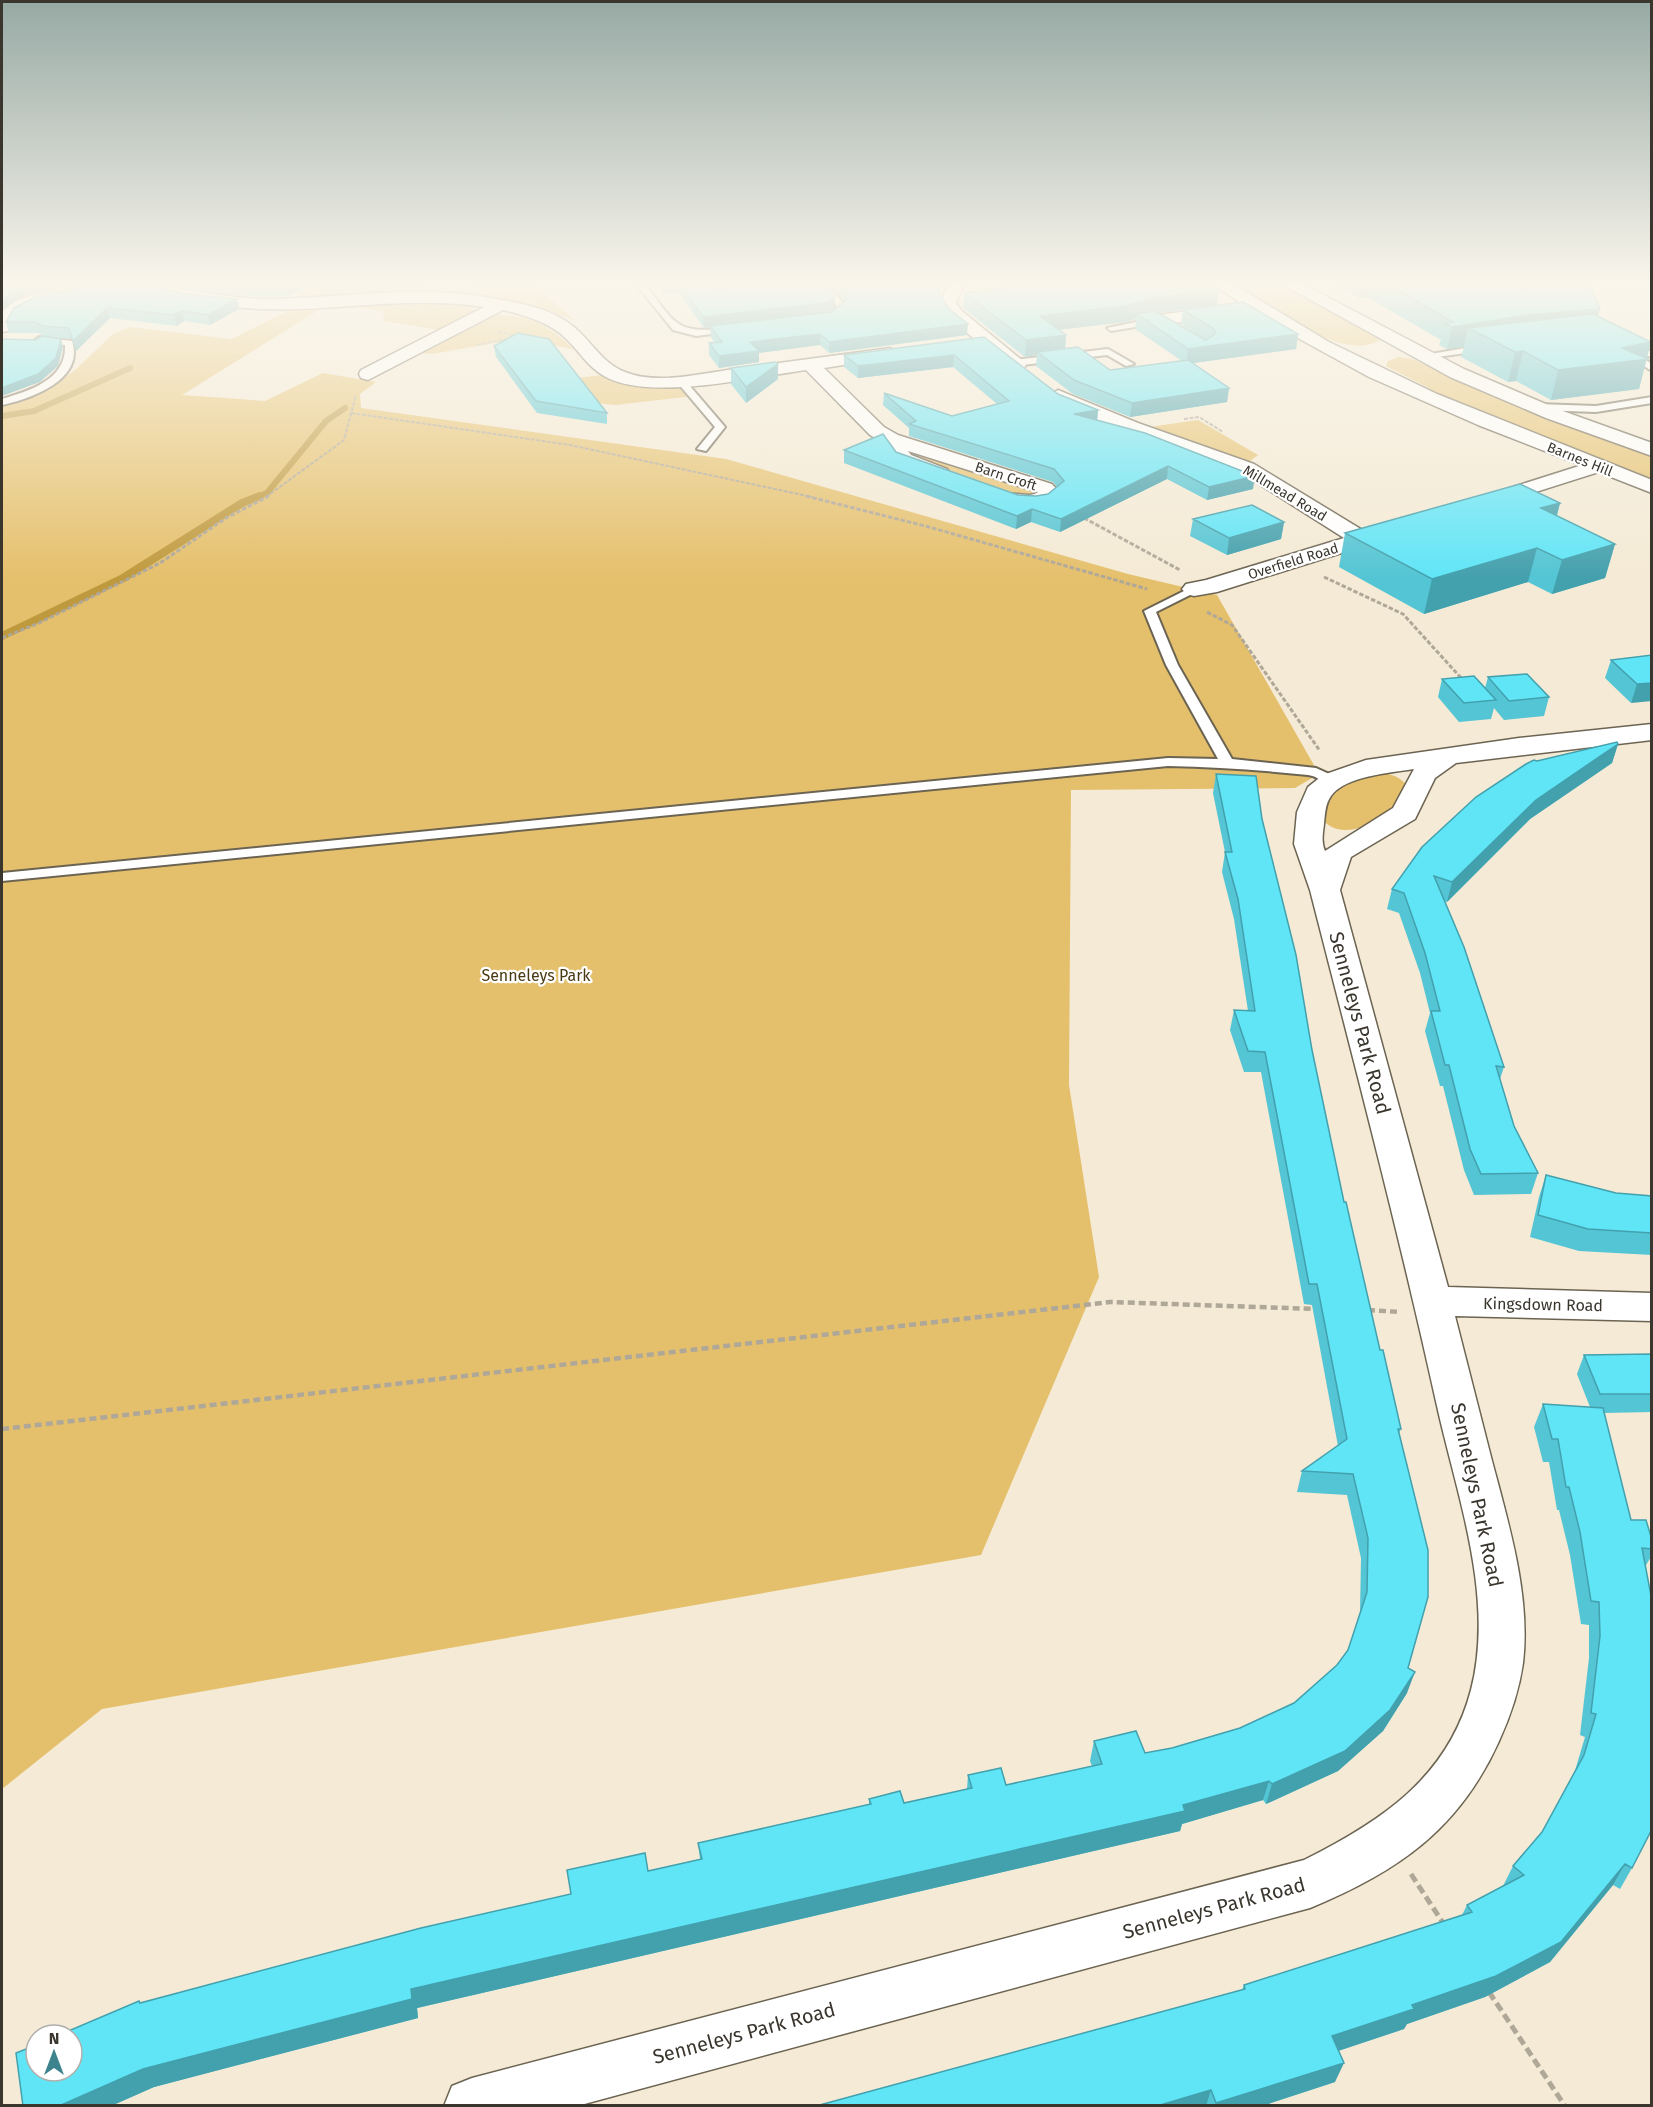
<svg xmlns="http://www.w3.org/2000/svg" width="1653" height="2107" font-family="'Fira Sans',sans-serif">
<rect width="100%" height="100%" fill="#f4ead5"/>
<path fill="#e5c06c" d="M309,284H424L420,290L295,298Z
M502,284L537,288L576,321L529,303L441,292Z
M1234,284H1285L1381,339C1345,366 1265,304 1234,284Z
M353,300L469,303L475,312L439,330L383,321L384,312L339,303Z
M325,306L182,395L265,401L323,373L376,382L360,394L361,408L726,459L1128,574L1217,595L1319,774L1295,788L1071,790L1069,1085L1099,1277L981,1555L102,1709L2,1789V404L39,395L74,371L113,334L130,327L232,339L293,308Z
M497,315C529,315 551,326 573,349L518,339L431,354L417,352L484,317Z
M1398,357L1412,359L1550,419L1651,456V481L1432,394L1429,388L1386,366L1388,361Z
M602,375L625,382L683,383L694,396L615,405L586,402L570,379Z
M1198,420L1258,455L1246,464L1142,428Z
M898,442L1043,490L1024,501L908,458Z
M1368,771C1385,773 1398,773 1409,788C1397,815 1341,850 1320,816L1325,796Z"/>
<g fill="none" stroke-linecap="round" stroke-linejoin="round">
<path stroke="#bf993d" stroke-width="6" d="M2,416L34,411L130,368
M257,497L267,493L326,421L345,408"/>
<path stroke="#bf993d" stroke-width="8" d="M2,636L123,578L242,503L260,496"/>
<g stroke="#6c6452" stroke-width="4">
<path id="lane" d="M636,284H645C677,327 676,334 732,328L736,331L696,336L673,330Z
M829,285L847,309L829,321L826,320V316L838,308L825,287Z
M1156,318L1160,321L1159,323L1111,331L1107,328Z
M39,337L72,341C85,380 30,399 2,405V399C29,391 67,380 65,345L36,342L35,340Z
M1483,345L1486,346V350L1424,359L1419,356Z
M1108,349L1134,364L1126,366L1107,355L1014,366L1009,363L1014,360Z
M1652,350V356L1641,357L1652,364V371L1628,356Z
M677,378H683L725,427L706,451L697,449L715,427L677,382Z
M1652,397V403L1596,412L1537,410L1532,407L1537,404L1596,406Z
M1194,586L1200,589L1198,591L1156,612L1178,665L1232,759L1316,768L1338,778V784C1326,787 1319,776 1308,775C1261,770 1215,767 1168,766L2,881V873L1168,758L1218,759L1166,665L1144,611Z"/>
</g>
<g stroke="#6c6452" stroke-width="3">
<path id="street" d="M128,284C173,284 217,298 263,299C337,299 411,284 485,297C514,302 551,307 574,327C592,342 602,363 625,372C659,386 706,372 742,368C791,361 841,355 890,348L899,353L896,357L824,368L884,427L898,435L1052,484L1061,494C1047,513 1023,508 1004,502L1000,498L1004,494C1015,491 1030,499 1038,492L908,451L911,455L947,469L950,473L947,477L940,479L896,463L883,443L870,435L806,370C754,377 649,402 604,376C586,366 577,347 561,334C545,321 523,315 503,310L368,380L361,378L359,374L361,370L484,307C409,295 335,312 261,309C216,307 173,299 130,288Z
M948,284H964L956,303L962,311L1023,361L1026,365L1023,369H1011L950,319L940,303Z
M55,291L61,292L63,296L61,300C30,307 27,303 8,331L2,332V312C15,297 36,295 55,291Z
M1227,306L1236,311L1233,315L1174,323L1195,338L1186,343L1148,320L1157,315Z
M1058,390L1138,423L1254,464L1364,531L1375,528L1383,530L1386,535L1383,540L1217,592L1194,596L1186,594L1182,589L1186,584L1206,580L1344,538L1240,472L1124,431L1051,400L1049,396Z
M1598,460L1605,462L1608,466L1605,470L1485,508L1478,506L1474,502L1478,498Z
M1652,724V740L1456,763L1435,778L1415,819L1351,857L1340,890L1448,1287L1652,1293V1321L1455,1316C1467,1363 1479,1410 1491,1457C1508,1522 1531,1595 1523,1663C1519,1691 1510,1717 1499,1741C1459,1830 1397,1872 1310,1908L577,2106H444L452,2086L472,2078L1304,1860C1380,1822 1448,1778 1471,1690C1495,1597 1457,1496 1437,1406C1399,1233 1354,1062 1310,890L1294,844L1297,812L1308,787L1323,775L1366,760L1519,738ZM1414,769L1393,808L1325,851C1321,842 1323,833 1324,824C1325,815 1325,804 1331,796C1345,776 1390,773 1414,769Z"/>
</g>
<g stroke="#6c6452" stroke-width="3">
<path id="secondary" d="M1213,284H1233L1329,342L1437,394L1652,480V493L1478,425L1369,377L1265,320Z
M1282,284H1303L1464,369L1560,410L1652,443V456L1546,418L1450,377Z"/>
</g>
<path stroke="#afa797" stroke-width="2" stroke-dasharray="4 1.5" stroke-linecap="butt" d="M498,332L517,336
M477,345L511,338
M351,413L570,445L812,497
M1184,419L1199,417L1223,432
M266,497L344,440L356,395"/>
<path stroke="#afa797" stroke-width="3" stroke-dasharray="4.5 2" stroke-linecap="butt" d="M806,496L929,527L1147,589
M1084,518L1180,570
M1324,577L1403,614L1462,679
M1207,612L1232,625L1320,751
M2,638L39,623L160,563L226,518L269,496"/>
<path stroke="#afa797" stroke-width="4.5" stroke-dasharray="7 4" stroke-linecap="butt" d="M1368,1310L1400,1312
M2,1429L1110,1302L1316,1309"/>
<path stroke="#afa797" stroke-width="5" stroke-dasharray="9 4.5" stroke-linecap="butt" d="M1411,1874L1445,1926
M1489,1992L1565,2106"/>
<use href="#lane" fill="#fff" fill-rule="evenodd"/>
<use href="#street" fill="#fff" fill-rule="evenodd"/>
<use href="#secondary" fill="#fff" fill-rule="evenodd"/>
</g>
<path fill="#53c5d4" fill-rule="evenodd" d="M167,284H313L287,296L262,297L187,290Z
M656,284H728L719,285L716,287L719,288L835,296V307L830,312H831L844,302L831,284H934L949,309L967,335L829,353L820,345L759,353V362L719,368L709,355V343L714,342L711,337L710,327L704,328L678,292L663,294Z
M1335,284H1590L1598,317L1651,342L1639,389L1551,400L1516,381L1508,382L1461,357L1464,347L1447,349L1439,345L1441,340L1367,297L1359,298Z
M964,293L1217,305L1298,334L1296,349L1193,363L1229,388L1227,402L1130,417L1073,394L1036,366L1037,355L1025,357L963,308ZM1217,305L1183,310L1181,324L1206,340L1158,313ZM1136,319L1135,329L1182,361L1110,370L1065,348L1066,335L1059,330L1125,322Z
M185,294L237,299L239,309L210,325L184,321L177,326L110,318L76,351L72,339L46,337L38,333H9L6,322Z
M984,337L1058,394L1098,410L1097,420L1253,489L1207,500L1167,479L1060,532L1031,522L1016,529L844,463V450L896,452L1018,495L1036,496L1048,494L1057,487L1053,482L909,436V428L883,405L884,393L952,416L997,404L953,367L858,378L844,367V355Z
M494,346L607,413V424L537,413L496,357Z
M778,364V379L746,403L731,384V368Z
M1560,503L1557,516L1615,544L1605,578L1552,594L1528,582L1424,614L1339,567L1345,533Z
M1193,519L1284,522L1281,539L1227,555L1190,536Z
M1652,655L1631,703L1605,678L1611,660Z
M1488,677L1549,697L1544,716L1504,720L1494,708L1491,719L1459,722L1438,697L1442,679L1485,688Z
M1618,744L1612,763L1530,819L1447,902L1444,901L1504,1067L1500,1079L1514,1126L1538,1173L1531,1194L1474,1195L1464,1170L1443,1086H1440L1425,1031L1430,1013L1420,973L1399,913L1387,909L1392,889L1537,761Z
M1216,774L1262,819L1344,1202L1380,1350L1401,1429L1399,1433L1408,1668L1407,1693L1383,1731L1338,1771L1266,1804L1263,1800L1182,1824L1180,1831L417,2008L418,2018L154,2087L111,2106H23L139,2001L140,2003L571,1894L648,1871L700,1859L698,1843L869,1804V1799L904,1803L967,1789L968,1775L1006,1785L1092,1766L1090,1761L1094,1741L1145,1753L1172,1748L1240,1728L1294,1703L1337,1665L1348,1650L1360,1613L1361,1558L1347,1495L1297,1492L1302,1471L1338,1446L1312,1305L1304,1304L1261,1072H1244L1230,1030L1234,1010L1248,1011L1234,919L1222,872L1225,852L1213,793Z
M1546,1175L1616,1193L1652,1196V1255L1579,1251L1530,1237L1539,1197Z
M1652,1354V1412L1604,1413L1631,1520L1652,1540V1555L1645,1567L1632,1868L1620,1889L1613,1885L1550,1962L1485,1997L1407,2024L1404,2029L1338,2051L1335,2082L1262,2106H816L1242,1990L1244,1985L1462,1915L1467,1905L1503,1886L1513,1866L1542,1832L1574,1774L1585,1737L1580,1735L1589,1658V1625L1581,1624L1570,1555L1559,1510H1557L1549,1462H1543L1534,1427L1543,1404L1590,1407L1577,1374L1584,1355Z"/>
<path fill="#43a0ad" d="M40,284H79L26,295L2,309V300L24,288Z
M286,284H313L287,296L285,285Z
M662,284H678V292L663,294Z
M1361,284H1369L1367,297L1359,298Z
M1219,290L1217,305L1157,313L1137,314L1136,319L1125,322L1039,332L1040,316L1159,297Z
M835,296V307L827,314L704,328L703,317Z
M237,299L239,309L210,325L208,315Z
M107,308L110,318L76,351L73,341Z
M1600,309L1594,332L1468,328L1464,347L1447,349L1452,327L1528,315Z
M182,311L184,321L177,326L174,315Z
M968,324L967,335L829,353V342Z
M820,334V345L759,353V362L719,368V356L750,342Z
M1298,334L1296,349L1186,364L1188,349Z
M1066,335L1065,352H1037V355L1025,357L1026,340Z
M61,339L63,347L58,366L40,382L2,396V388Z
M1651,342L1639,389L1551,400L1558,370L1622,348Z
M1523,351L1516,381L1508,382L1515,352Z
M954,355L953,367L858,378V366Z
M778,364V379L746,403V387Z
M1229,388L1227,402L1130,417L1132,403Z
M1098,410L1097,422L1074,414Z
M1168,466L1167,479L1060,532L1061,519Z
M1255,476L1253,489L1207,500L1209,487Z
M1560,503L1551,536L1541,508Z
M1032,509L1031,522L1016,529L1017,516Z
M1284,522L1281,539L1227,555L1229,538Z
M1615,544L1605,578L1552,594L1562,560Z
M1537,548L1528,582L1424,614L1432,579Z
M1652,683V701L1631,703L1637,684Z
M1618,744L1612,763L1530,819L1447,902L1452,882L1536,800Z
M1415,1672L1407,1693L1383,1731L1338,1771L1266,1804L1272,1784Z
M1269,1781L1263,1800L1182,1824L1180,1831L417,2008L418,2018L154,2087L111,2106H59L143,2069L411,1989L1183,1805Z
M1625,1864L1613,1885L1550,1962L1485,1997L1407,2024L1404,2029L1323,2056L1332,2036L1412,2005Z
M1344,2063L1335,2082L1262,2106H1215L1216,2103Z
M1211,2090L1206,2106H1157Z"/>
<path fill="#60e5f7" stroke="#43a0ad" stroke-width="1.5" d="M2,284H40L24,288L2,300Z
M97,284H149L185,294L237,299L208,315L182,311L174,315L107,308L73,341L69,328L43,326L35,322H6L14,308L35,297Z
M240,284H286L260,286Z
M680,284H713L719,288L768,284H828L835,296L827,303L703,317Z
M839,284H934L939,288V293L949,309L968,324L829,342L820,334L750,342L759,351L719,356L709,343L722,342L710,326L831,312L849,298Z
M1032,284H1211L1219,290L1159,297L1126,306L1040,316L1066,335L1026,340L964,293Z
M1387,284H1590L1600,309L1528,315L1452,327L1444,323L1453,322Z
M1243,302L1298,334L1188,349L1137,314L1155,311L1206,340L1216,333L1213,328L1183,310Z
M1593,314L1651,342L1622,348L1648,359L1558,370L1523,351L1515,352L1468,328Z
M518,333L549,339L607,413L536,401L494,346Z
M42,336L61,339L56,358L38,374L2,388V339L36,340Z
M984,337L1058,394L1098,410L1074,414L1145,433L1255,476L1209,487L1168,466L1061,519L1032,509L1017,516L844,450L883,434L896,452L1018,495L1036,496L1048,494L1064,481L1054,469L909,424L916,421L884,393L952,416L1009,401L954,355L858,366L844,355Z
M1078,347L1110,370L1188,360L1229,388L1132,403L1074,380L1037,352Z
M775,362L778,364L746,387L731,368Z
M1520,484L1560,503L1541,508L1615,544L1562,560L1537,548L1432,579L1345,533Z
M1252,505L1284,522L1229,538L1193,519Z
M1652,655V683L1637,684L1611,660Z
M1527,674L1549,697L1509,701L1488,677Z
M1474,676L1496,700L1464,703L1442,679Z
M1617,742L1618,744L1536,800L1452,882L1434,876L1464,947L1504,1067L1496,1066L1514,1126L1538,1173L1481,1174L1470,1149L1449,1065H1445L1431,1011H1440L1425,953L1404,893L1392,889L1422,847L1476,797L1526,764L1534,760L1537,761Z
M1216,774L1256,776L1262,819L1296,955L1312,1050L1344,1202H1346L1380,1350H1383L1401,1429H1398L1428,1550V1597L1408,1668L1415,1672L1390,1710L1345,1751L1272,1784L1269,1781L1183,1805L1185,1811L411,1989L412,1999L143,2069L59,2106H23L16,2053L36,2045V2071H72V2035H59L139,2001L140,2003L421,1928L571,1894L567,1870L645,1853L648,1871L702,1859L698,1843L871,1804L869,1799L900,1791L904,1803L972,1788L968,1775L1001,1768L1006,1785L1102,1764L1094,1741L1136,1731L1145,1753L1172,1748L1240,1728L1294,1703L1337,1665L1348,1650L1367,1592L1368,1538L1353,1474L1302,1471L1347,1439L1317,1284H1309L1265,1052L1248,1051L1234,1010L1255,1011L1238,899L1225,852H1232Z
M1546,1175L1616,1193L1652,1196V1233L1588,1229L1538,1215Z
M1652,1354V1394H1600L1584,1355Z
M1543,1404L1603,1408L1631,1520H1646L1652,1540V1549L1642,1548L1652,1601V1829L1632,1868L1625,1864L1561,1942L1496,1976L1412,2005L1414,2009L1332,2036L1344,2063L1216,2103L1211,2090L1157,2106H816L1245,1989L1244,1985L1472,1912L1467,1905L1524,1875L1513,1866L1542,1832L1584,1755L1596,1714L1591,1713L1600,1636L1599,1602L1591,1601L1580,1532L1569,1487H1566L1558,1439H1552Z"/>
<linearGradient id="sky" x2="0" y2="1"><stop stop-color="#97a9a4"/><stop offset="0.49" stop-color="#faf6ec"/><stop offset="1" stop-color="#faf6ec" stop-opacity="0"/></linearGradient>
<rect width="1653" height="579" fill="url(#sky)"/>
<g text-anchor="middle" stroke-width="4.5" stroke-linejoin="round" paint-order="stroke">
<g font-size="14" fill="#3a362e" stroke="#fff">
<text transform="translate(1580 459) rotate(22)" y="5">Barnes Hill</text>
<text transform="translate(1006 476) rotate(18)" y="5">Barn Croft</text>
<text transform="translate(1285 493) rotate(31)" y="5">Millmead Road</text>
<text transform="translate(1293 561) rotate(-17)" y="5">Overfield Road</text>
</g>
<g font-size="16" fill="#4a3a13" stroke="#fff">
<text x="536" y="981">Senneleys Park</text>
</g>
<g font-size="16" fill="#3a362e" stroke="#fff">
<text transform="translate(1543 1304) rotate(1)" y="6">Kingsdown Road</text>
</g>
<g font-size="20" fill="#3a362e" stroke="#fff">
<text transform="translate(1360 1023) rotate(75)" y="7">Senneleys Park Road</text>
<text transform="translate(1477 1495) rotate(78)" y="7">Senneleys Park Road</text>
<text transform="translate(1214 1908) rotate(-15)" y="7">Senneleys Park Road</text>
<text transform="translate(744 2033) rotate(-15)" y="7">Senneleys Park Road</text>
</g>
</g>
<rect width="1653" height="2107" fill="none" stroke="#3a362e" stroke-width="6"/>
<g transform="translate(54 2053)"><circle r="28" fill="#ffffff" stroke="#b0afab" stroke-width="1.5"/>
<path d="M0-4.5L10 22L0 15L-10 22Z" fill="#3c838d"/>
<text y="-9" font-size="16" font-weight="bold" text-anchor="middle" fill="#3a362e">N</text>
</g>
</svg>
